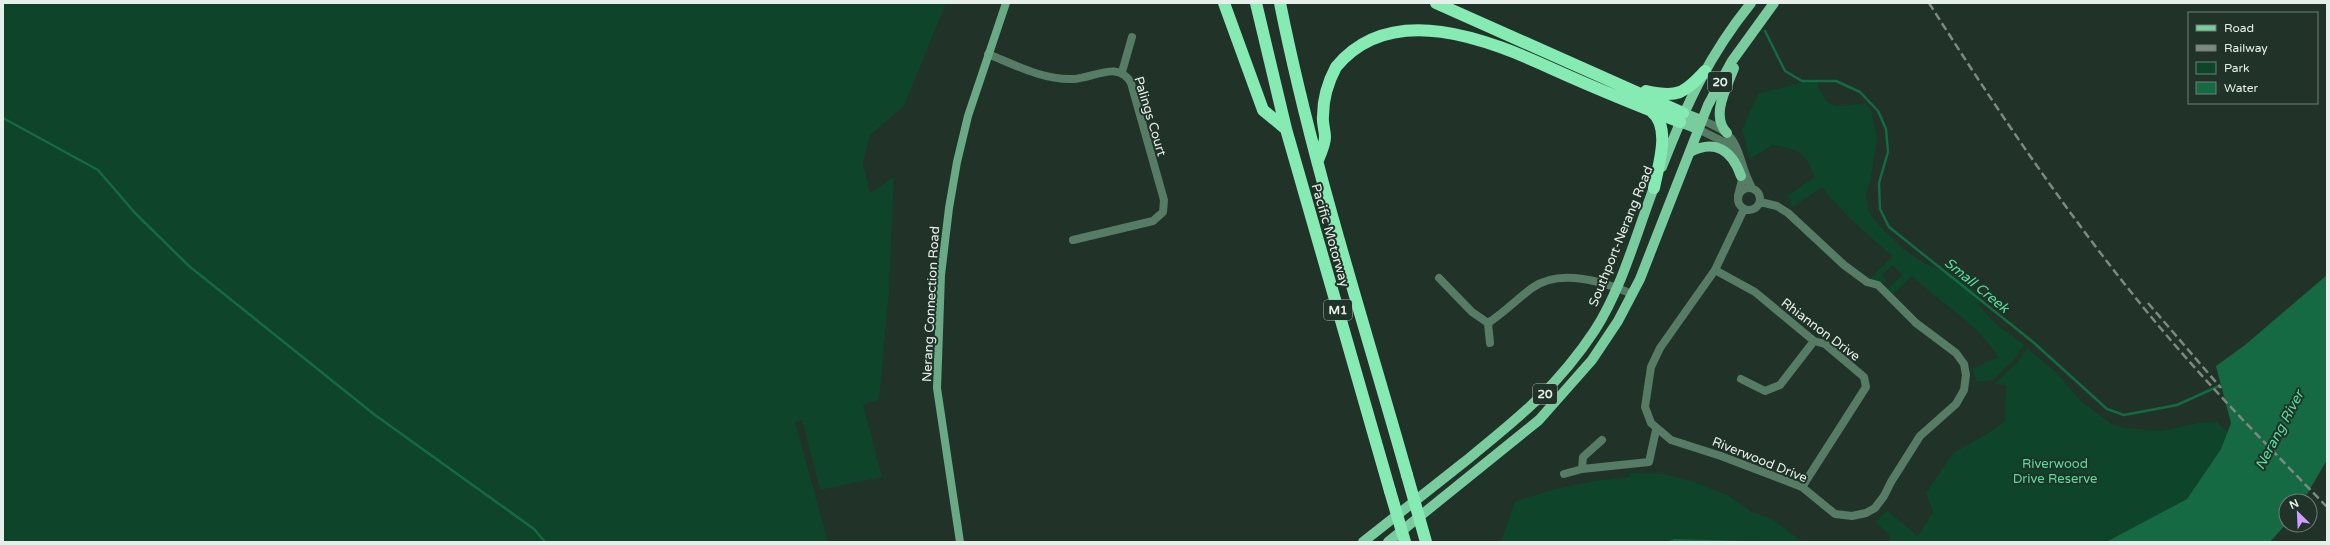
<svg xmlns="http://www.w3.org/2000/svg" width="2330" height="545" font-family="'Varela Round',sans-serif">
<rect width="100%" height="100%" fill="#213228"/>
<path fill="#0e442a" d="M3,3H946L904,106L870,135L863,163L870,193L894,177L889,290L879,400L863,404L882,477L820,490L802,420L795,422L828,542H3Z
M1814,79C1819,85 1821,93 1825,99C1835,112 1853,103 1866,104L1871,110L1877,140L1870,182L1866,194L1868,209L1874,220L1902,248L1924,263L1955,276L1974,290L1982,309L1996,324L2024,345L2015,359L1993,380L1977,382L1972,369L1998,357C1979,324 1939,302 1912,276L1893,294L1887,289L1902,275L1893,265L1882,275L1886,281L1882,284L1870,279L1893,256C1867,235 1842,213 1822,187L1793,207L1789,203L1791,201L1787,196L1815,177C1805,151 1798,150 1773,145L1750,159L1742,130L1758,94Z
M2027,348L2056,372L2081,401L2113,425L2126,428L2161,431L2198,423L2217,422L2228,432L2221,449L2187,499L2106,542H1890L1889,534L1875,522L1887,511L1918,536L1933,512L1926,493L1953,453L1987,434L2005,421L2006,385L1994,384L2018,362Z
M1630,473L1664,474L1694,482L1727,495L1752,512L1772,519L1803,542L1674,539L1667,542H1501L1515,502C1552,488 1589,481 1629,477Z"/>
<path fill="#156943" d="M2327,275V460L2303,501H2286V524L2270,542H2106L2187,499L2221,449L2231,423L2216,366L2245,345Z
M1674,539L1751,541L1753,542H1667Z"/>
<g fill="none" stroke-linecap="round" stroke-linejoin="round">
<path stroke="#156943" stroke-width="2.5" d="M1765,31L1785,71L1802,81H1836L1860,92L1878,111L1886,129L1888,152L1879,183L1880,209L1889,227L2033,342L2107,409L2124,415L2177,405L2219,386L2224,387
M3,118L98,170L135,213L189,266L375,415L534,529L545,542"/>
<path stroke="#567c66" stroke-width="8" d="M988,54C1015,65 1043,80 1073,79C1094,78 1119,60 1131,83L1164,200L1163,212L1153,221L1073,240
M1122,72L1132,37
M1701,120C1746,136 1734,155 1752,188
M1698,129L1724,142L1736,160
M1738 199a11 11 0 1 1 22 0a11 11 0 1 1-22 0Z
M1738,196L1742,180L1740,171
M1744,209L1715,270L1660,348L1651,367L1645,407L1651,423L1671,440L1721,456L1802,487L1835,514L1852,516L1866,513L1875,508L1884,496L1891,482L1920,436L1956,404L1964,390L1966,375L1964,364L1956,353L1916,323L1878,285L1867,282L1844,265L1788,213L1777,206L1760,202
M1715,270L1755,292L1814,341L1825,344L1864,377L1866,387L1802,487
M1439,278L1472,312L1488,323C1504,313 1517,299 1532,288C1560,268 1604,282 1632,294
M1488,323L1490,343
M1741,379L1765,391L1780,385L1814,341
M1582,469L1583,457L1602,440
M1564,474L1582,469L1649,462L1656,430"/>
<path stroke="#6aa985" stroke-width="8" d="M960,542L937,388L941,275L949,208L957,162L968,116L1006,3"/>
<path stroke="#79cc9d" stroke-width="10" d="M1683,113L1701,120
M1680,122L1698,129
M1727,133C1710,116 1727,87 1734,68
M1690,152C1715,139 1732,150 1741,176
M1662,167C1686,105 1709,55 1751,3
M1363,542C1396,516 1430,489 1463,463C1516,420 1557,388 1595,330C1623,286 1637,231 1656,182
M1388,542L1539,420L1592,360L1618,321L1640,279L1708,105L1732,61L1774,3"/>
<path stroke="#86ebb3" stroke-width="12" d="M1224,3L1263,110L1286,129
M1256,3L1286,129L1390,491
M1280,3C1312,163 1363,319 1407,475
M1436,3L1683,113
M1646,91C1677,98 1684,94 1705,71
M1651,111C1672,127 1658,166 1654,188
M1318,160C1321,153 1325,144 1325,137C1325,130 1322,123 1323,116C1323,99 1328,82 1336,67C1391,0 1488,39 1557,71C1597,89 1639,106 1680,122"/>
<path stroke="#7c8981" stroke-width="2.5" stroke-dasharray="8 4" stroke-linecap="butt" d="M1929,3C2004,121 2083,238 2174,344C2223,401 2275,453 2327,507
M2148,303L2221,388"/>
<path stroke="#86ebb3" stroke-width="12" d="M1407,475L1426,542
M1390,491L1405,542"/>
</g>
<g text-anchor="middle" stroke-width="4" stroke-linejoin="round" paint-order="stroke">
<g fill="#213228" stroke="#abb7b0" stroke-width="1">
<rect x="1708" y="72" width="24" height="20" rx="3"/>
<rect x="1324" y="300" width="28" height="20" rx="3"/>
<rect x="1533" y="384" width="24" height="20" rx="3"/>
</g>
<g font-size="12" font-weight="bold" fill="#e6f0ea">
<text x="1720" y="86">20</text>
<text x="1338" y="314">M1</text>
<text x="1545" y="398">20</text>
</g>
<g font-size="13" fill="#e6f0ea" stroke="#213228">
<text transform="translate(1151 116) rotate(73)" y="5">Palings Court</text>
<text transform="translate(1331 235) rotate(74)" y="5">Pacific Motorway</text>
<text transform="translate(1620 236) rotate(-68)" y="5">Southport-Nerang Road</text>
<text transform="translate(930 304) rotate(-87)" y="5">Nerang Connection Road</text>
<text transform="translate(1821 329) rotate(37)" y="5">Rhiannon Drive</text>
<text transform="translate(1760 459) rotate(22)" y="5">Riverwood Drive</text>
</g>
<g font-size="13" fill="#56df9a" stroke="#213228">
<text x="2055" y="468">Riverwood<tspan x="2055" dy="15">Drive Reserve</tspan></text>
</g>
<g font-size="14" font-style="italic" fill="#56df9b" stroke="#213228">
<text transform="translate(1977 285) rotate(39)" y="5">Small Creek</text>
<text transform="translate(2279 430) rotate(-62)" y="5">Nerang River</text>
</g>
</g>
<rect width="2330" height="545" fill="none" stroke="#e6f0ea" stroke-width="8"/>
<rect x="2188" y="12" width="130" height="92" fill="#213228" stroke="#707e76"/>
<rect x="2196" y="25" width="20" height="6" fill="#79cc9d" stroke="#707e76"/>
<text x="2224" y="32" font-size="12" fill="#e6f0ea">Road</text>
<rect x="2196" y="45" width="20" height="6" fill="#7c8981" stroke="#707e76"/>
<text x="2224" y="52" font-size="12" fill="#e6f0ea">Railway</text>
<rect x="2196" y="62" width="20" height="12" fill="#0e442a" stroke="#707e76"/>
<text x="2224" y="72" font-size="12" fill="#e6f0ea">Park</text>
<rect x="2196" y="82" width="20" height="12" fill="#156943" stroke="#707e76"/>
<text x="2224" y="92" font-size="12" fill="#e6f0ea">Water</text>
<g transform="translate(2298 513) rotate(336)"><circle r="19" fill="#213228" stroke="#707e76"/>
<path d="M0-3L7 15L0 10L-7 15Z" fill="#d19dfe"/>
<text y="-6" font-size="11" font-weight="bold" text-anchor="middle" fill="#e6f0ea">N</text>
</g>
</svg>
